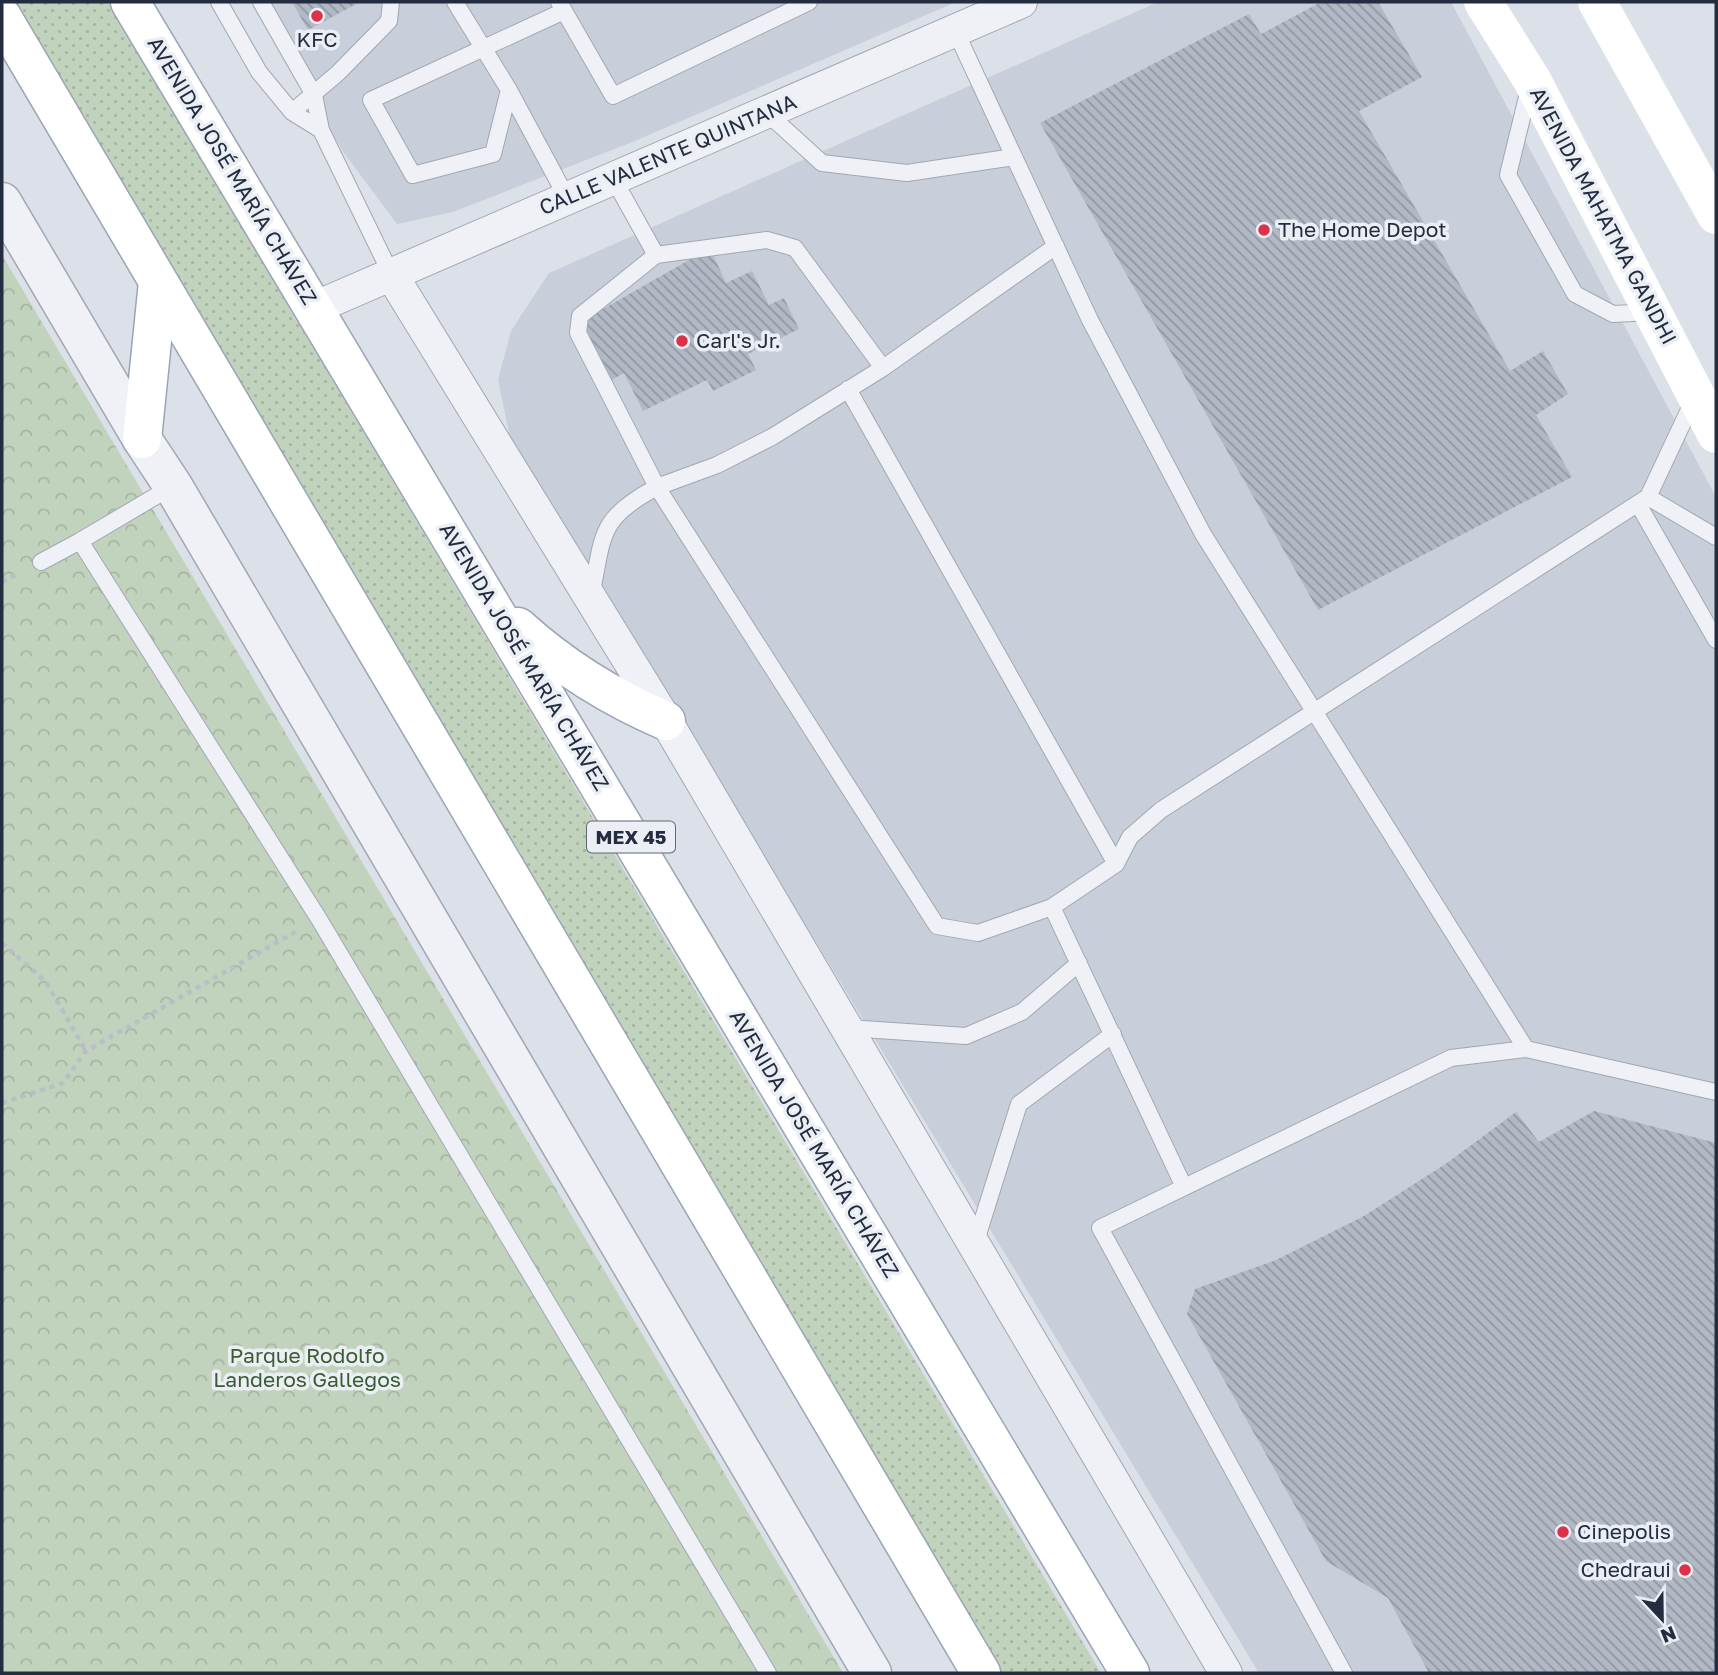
<svg xmlns="http://www.w3.org/2000/svg" width="1718" height="1675" font-family="'Golos Text',sans-serif">
<defs>
<pattern id="grass-dots" width="8" height="8" patternUnits="userSpaceOnUse" patternTransform="scale(1.75)"><rect width="8" height="8" fill="#c1d3bc"/><path d="M2 2h.1M6 6h.1" fill="none" stroke="#a6b5a3" stroke-width="1.8" stroke-linecap="round"/></pattern>
<pattern id="forest-crowns" width="20" height="18" patternUnits="userSpaceOnUse" patternTransform="scale(1.75)"><rect width="20" height="18" fill="#c1d3bc"/><path d="M2 6a3 3 0 1 1 6 0M12 15a3 3 0 1 1 6 0" fill="none" stroke="#a6b5a3"/></pattern>
<pattern id="building-back-hatch" width="6" height="6" patternUnits="userSpaceOnUse" patternTransform="scale(1.75)"><rect width="6" height="6" fill="#b2b9c5"/><path d="M-1 5l2 2M0 0l6 6M5-1l2 2" fill="none" stroke="#9197a1"/></pattern>
</defs>
<rect width="100%" height="100%" fill="#dce0e8"/>
<path fill="#c9cfda" d="M252,2H956L635,141L453,212L397,224L344,153Z
M1158,2H1451L1716,497V1673H1259L510,437L498,380L511,331L549,273Z"/>
<path fill="url(#grass-dots)" d="M2,2H108L1101,1673H993Z"/>
<path fill="url(#forest-crowns)" d="M2,255L843,1673H2Z"/>
<path fill="url(#building-back-hatch)" d="M292,2H360L308,30Z
M1321,2H1378L1422,77L1359,111L1510,371L1543,351L1568,394L1536,415L1572,477L1318,610L1040,123L1249,14L1261,34Z
M710,248L726,283L752,271L769,305L784,298L799,329L748,354L756,370L713,391L707,380L643,411L624,373L610,381L582,321Z
M1594,1111L1716,1143V1673H1429L1388,1598L1326,1561L1187,1314L1195,1289L1276,1260L1364,1216L1447,1163L1516,1112L1539,1142Z"/>
<g fill="none" stroke-linecap="round" stroke-linejoin="round">
<g stroke="#a1a7b2" stroke-width="18">
<path id="service" d="M219,2L259,72L292,112L321,130
M261,2L314,95L321,130L391,274
M455,2L509,90L567,198
M559,2L613,96L809,2
M955,30L1090,320L1203,534L1526,1049
M1529,89L1508,175L1575,294L1613,314L1652,312
M509,90L493,154L413,175L371,100L564,11
M292,112L338,73L389,21L391,2
M766,112L822,163L907,173L1014,157
M656,255L767,240L795,248L883,368
M848,389L1116,864
M173,486L80,541L319,919L768,1673
M1648,497L1716,537
M1638,504L1716,640
M41,562L80,541
M591,596C604,535 597,519 657,487L578,333L580,316L656,255L613,178
M1052,907L978,933L937,926L657,487L717,465L772,437L883,368L1056,246
M848,1028L966,1036L1022,1012L1079,963
M1184,1187L1052,907L1116,864L1130,837L1161,810L1648,497L1694,399
M975,1244L1019,1104L1113,1034
M1344,1673L1100,1228L1451,1058L1526,1049L1716,1092"/>
</g>
<g stroke="#a1a7b2" stroke-width="34">
<path id="minor" d="M391,274L666,721L1226,1673
M314,308L1021,2"/>
</g>
<g stroke="#a1a7b2" stroke-width="41">
<path id="tertiary" d="M2,202L142,439L173,486L872,1673"/>
</g>
<g stroke="#9aa4b5" stroke-width="41">
<path id="primary" d="M130,2L1130,1673
M2,17L981,1673
M142,439L158,282
M518,627C563,668 610,697 666,721"/>
</g>
<path stroke="#babec6" stroke-width="4.5" stroke-dasharray="5 5" stroke-linecap="butt" d="M2,582L19,573
M2,943L46,982L86,1051
M2,1103L63,1083L86,1051L297,931"/>
<use href="#service" stroke="#eff1f6" stroke-width="16"/>
<use href="#minor" stroke="#eff1f6" stroke-width="32"/>
<use href="#tertiary" stroke="#eff1f6" stroke-width="38"/>
<path stroke="#fff" stroke-width="38" d="M1483,2L1532,80L1716,434
M1597,2L1716,215"/>
<use href="#primary" stroke="#fff" stroke-width="38"/>
</g>
<g fill="#dc3148" stroke="#ebeff5" stroke-width="2.5">
<circle cx="317" cy="16" r="7"/>
<circle cx="1264" cy="230" r="7"/>
<circle cx="682" cy="341" r="7"/>
<circle cx="1563" cy="1532" r="7"/>
<circle cx="1685" cy="1570" r="7"/>
</g>
<g text-anchor="middle" stroke-width="7" stroke-linejoin="round" paint-order="stroke">
<rect fill="#ebeff5" stroke="#606776" stroke-width="2" x="587" y="821.5" width="88" height="31" rx="5"/>
<g font-size="19" font-weight="bold" fill="#242d3f">
<text x="631" y="844">MEX 45</text>
</g>
<g font-size="21" fill="#242d3f" stroke="#ebeff5" text-anchor="start">
<text x="317" y="47" text-anchor="middle">KFC</text>
<text x="1278" y="237">The Home Depot</text>
<text x="696" y="348">Carl's Jr.</text>
<text x="1577" y="1539">Cinepolis</text>
<text x="1671" y="1577" text-anchor="end">Chedraui</text>
</g>
<g font-size="21" fill="#242d3f" stroke="#ebeff5">
<text transform="translate(668 155) rotate(-23)" y="7">CALLE VALENTE QUINTANA</text>
<text transform="translate(232 171) rotate(59)" y="7">AVENIDA JOSÉ MARÍA CHÁVEZ</text>
<text transform="translate(1603 216) rotate(62)" y="7">AVENIDA MAHATMA GANDHI</text>
<text transform="translate(524 657) rotate(59)" y="7">AVENIDA JOSÉ MARÍA CHÁVEZ</text>
<text transform="translate(814 1144) rotate(59)" y="7">AVENIDA JOSÉ MARÍA CHÁVEZ</text>
</g>
<g font-size="21" fill="#375d30" stroke="#ebeff5">
<text x="307" y="1363">Parque Rodolfo<tspan x="307" dy="24">Landeros Gallegos</tspan></text>
</g>
</g>
<rect width="1718" height="1675" fill="none" stroke="#242d3f" stroke-width="7"/>
<g transform="translate(1662 1619) rotate(158)" stroke="#ebeff5" stroke-width="5" paint-order="stroke">
<path d="M0-5L12 26L0 18L-12 26Z" fill="#242d3f"/>
<text y="-10" font-size="19" font-weight="bold" text-anchor="middle" fill="#242d3f">N</text>
</g>
</svg>
